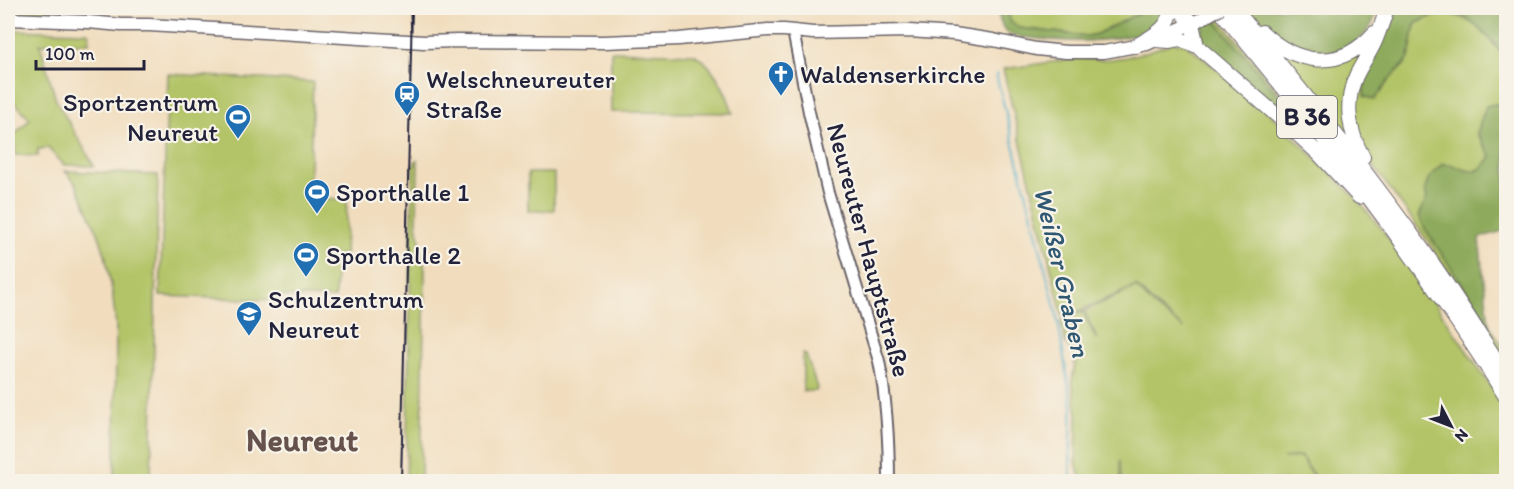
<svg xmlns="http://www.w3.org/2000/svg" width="1514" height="489" font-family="Itim,sans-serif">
<rect width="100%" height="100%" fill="#f7f3e8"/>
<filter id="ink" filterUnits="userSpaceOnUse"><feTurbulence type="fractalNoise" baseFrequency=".0167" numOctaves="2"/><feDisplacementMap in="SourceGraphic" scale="12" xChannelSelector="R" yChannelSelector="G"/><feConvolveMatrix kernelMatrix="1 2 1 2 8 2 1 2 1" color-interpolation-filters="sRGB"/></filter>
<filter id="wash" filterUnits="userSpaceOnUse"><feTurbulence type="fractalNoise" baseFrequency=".008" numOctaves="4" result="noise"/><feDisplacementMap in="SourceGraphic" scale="24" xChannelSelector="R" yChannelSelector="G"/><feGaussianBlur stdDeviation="1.35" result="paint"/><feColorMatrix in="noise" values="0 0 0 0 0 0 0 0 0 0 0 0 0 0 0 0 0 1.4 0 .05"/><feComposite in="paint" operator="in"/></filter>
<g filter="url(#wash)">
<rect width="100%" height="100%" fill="#f1ddbd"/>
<path fill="#b3c467" stroke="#6a7351" stroke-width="1.5" d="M8,8H94L93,16H88L87,18L8,16Z
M1008,8H1149L1097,34L1087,36L1019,28L1010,21Z
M1393,8H1395C1389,38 1363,64 1364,96L1381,93L1387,82L1407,62L1409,57L1415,24C1447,5 1471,16 1493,43C1498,49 1505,55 1506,63C1509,75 1506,93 1506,106L1496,104L1477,133L1491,156C1479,177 1469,173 1450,164L1425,189L1427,198L1421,222L1489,324L1506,353V360L1427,240L1363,152L1352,116L1363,68Z
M1218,17L1320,143L1347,179L1299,130L1205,51C1200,43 1196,37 1198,27L1202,23L1204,25L1201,37L1207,47L1296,123L1297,118L1214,19Z
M8,30L87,32L89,34V43L40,44L56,100L94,166L64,165L48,148L38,149V156L15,155V145L8,141L30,119L8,95Z
M1172,43H1184L1257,101L1355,197L1380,227L1415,274L1506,409V481H1317L1301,456L1283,458L1301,457L1316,481H1122L1120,461L1121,481H1081L1076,462L1077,415L1072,381L1076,356L1066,344L1061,321L1083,311L1096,339V337L1084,311L1136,287L1154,306L1184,329L1153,303L1136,286L1063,318L1003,69L1079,58L1099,60L1122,58L1146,52Z
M1367,45L1358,66L1351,142L1276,48Z
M611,51L694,54C715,66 726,91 733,113L611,112Z
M168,74L313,82L309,198L347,199L345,255H337L335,298L273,296V300L160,296Z
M418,160L417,223L425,270L421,481L406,482L413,165H415V161Z
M65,171L158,175L151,481H115L116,326L112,290L105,254L98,233L80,193L76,184Z
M528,173H554V210L528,211Z
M803,354L806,355L817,388L816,391H803Z"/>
<path fill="#8eaa5c" stroke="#58664c" stroke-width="1.5" d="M995,8H1008L1010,21L1019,28L1087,36L1097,34L1149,8H1166C1165,16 1162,21 1155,27C1148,32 1137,34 1129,36C1096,43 1064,42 1031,38C1023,37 1010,37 1005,30C1000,25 999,15 997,8Z
M1248,8H1377C1372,39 1341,56 1311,52C1307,52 1301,52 1297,50C1293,49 1289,45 1285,43C1271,33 1259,22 1248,8Z
M1395,8H1506V61C1496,43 1472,16 1451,14C1438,13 1426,18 1415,24L1409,58C1404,66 1395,72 1389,80C1384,86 1381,93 1374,100L1364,96V81L1362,75L1391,23Z
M1214,19L1297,118L1296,124L1207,47C1201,39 1202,35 1204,25Z
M1496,104L1506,106V230L1479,238L1489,324L1425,229L1419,216L1427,198L1425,189L1429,178L1442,164C1464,164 1475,185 1491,156L1477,133L1486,106Z"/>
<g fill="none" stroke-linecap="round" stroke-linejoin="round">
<path stroke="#45a9c5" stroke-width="2" d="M996,74L1057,315L1072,407L1070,467L1072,482"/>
</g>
</g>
<g filter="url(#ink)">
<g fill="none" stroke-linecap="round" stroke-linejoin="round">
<g stroke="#6a6368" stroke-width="14">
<path id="tertiary" d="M793,31L809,112L828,193L879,361C887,402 889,441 889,482"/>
</g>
<g stroke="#6a6368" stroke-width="15">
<path id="secondary" d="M8,19L88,22L121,25H149L424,42L457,41L604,42L679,39L768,30H784L813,33L909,31L954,34L993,40L1036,49L1066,52H1104L1147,44L1199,20"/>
</g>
<g stroke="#6a6368" stroke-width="16">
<path id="trunk" d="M1179,8L1192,24L1197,46
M1218,8C1321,132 1421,260 1506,397
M1234,8C1301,89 1367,171 1428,257C1455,295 1480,335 1506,375
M1262,32C1297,65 1340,72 1374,33
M1156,40L1170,41L1180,39L1197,46L1281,119L1318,153L1359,197
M1136,46C1152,36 1170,29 1172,8
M1363,157C1349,132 1344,103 1356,76C1362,63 1371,52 1376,39C1380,29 1384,18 1387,8"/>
</g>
<use href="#tertiary" stroke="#fff" stroke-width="10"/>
<use href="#secondary" stroke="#fff" stroke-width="12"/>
<use href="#trunk" stroke="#fff" stroke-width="14"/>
<path stroke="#22223b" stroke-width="1.5" d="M410,8L411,30"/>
<path stroke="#22223b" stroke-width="2" d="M401,482L412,8"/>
<g stroke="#6a6368" stroke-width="15" stroke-linecap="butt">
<path id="secondary-bridge" d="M1203,18L1221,8"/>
</g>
<use href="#secondary-bridge" stroke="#fff" stroke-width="12"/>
</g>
</g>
<defs>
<g id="church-pin" transform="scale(1.35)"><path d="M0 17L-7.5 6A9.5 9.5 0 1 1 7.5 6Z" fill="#1f6fb2" stroke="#f7f3e8"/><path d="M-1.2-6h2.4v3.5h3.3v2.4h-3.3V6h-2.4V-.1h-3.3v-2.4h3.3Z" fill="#fff"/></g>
<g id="station-pin" transform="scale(1.35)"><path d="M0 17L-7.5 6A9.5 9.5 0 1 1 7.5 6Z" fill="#1f6fb2" stroke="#f7f3e8"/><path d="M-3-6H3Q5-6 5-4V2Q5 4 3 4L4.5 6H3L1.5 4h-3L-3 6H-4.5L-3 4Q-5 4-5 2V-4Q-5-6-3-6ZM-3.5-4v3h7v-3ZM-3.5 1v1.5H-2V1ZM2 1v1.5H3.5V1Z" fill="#fff"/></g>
<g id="stadium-pin" transform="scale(1.35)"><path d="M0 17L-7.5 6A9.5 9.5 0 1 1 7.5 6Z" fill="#1f6fb2" stroke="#f7f3e8"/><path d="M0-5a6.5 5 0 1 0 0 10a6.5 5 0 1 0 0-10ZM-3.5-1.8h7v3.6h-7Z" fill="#fff"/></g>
<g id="school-pin" transform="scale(1.35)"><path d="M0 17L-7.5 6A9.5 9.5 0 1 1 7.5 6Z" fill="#1f6fb2" stroke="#f7f3e8"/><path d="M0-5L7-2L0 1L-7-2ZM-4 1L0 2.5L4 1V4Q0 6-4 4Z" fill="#fff"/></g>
</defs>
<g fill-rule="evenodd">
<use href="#church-pin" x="781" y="74"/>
<use href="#station-pin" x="407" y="94"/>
<use href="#stadium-pin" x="238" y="117"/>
<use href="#stadium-pin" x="317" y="192"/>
<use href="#stadium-pin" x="306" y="255"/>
<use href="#school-pin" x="249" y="314"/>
</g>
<g text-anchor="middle" stroke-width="4.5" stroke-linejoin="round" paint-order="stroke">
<rect fill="#f7f3e8" stroke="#62616f" stroke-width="1.5" x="1277" y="96" width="60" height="42" rx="4.5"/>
<g font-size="24" font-weight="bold" fill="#22223b">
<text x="1307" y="125">B 36</text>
</g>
<g font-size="26" fill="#22223b" stroke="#f7f3e8" text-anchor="start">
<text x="800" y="83">Waldenserkirche</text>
<text x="426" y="88">Welschneureuter<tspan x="426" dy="30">Straße</tspan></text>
<text x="218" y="111" text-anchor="end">Sportzentrum<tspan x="218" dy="30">Neureut</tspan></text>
<text x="336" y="201">Sporthalle 1</text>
<text x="326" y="264">Sporthalle 2</text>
<text x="268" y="308">Schulzentrum<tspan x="268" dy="30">Neureut</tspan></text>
</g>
<g font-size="26" fill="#22223b" stroke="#f7f3e8">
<text transform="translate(869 250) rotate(75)" y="9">Neureuter Hauptstraße</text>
</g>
<g font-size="27" font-style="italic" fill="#305872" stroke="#f7f3e8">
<text transform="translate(1062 272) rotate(77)" y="9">Weißer Graben</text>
</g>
<g font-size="32" font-weight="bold" fill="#66524c" stroke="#f7f3e8">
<text x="302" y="451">Neureut</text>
</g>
</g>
<rect width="1514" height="489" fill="none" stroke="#f7f3e8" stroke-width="30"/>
<g transform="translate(1451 426) rotate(132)" stroke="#f7f3e8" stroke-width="4.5" paint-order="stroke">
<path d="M0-4.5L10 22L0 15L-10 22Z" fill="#22223b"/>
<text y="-9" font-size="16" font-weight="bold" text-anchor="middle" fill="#22223b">N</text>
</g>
<path d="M36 60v9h108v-9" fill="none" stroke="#22223b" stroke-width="3"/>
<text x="45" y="60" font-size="18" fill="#22223b" stroke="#f7f3e8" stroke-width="4.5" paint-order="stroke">100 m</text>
</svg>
